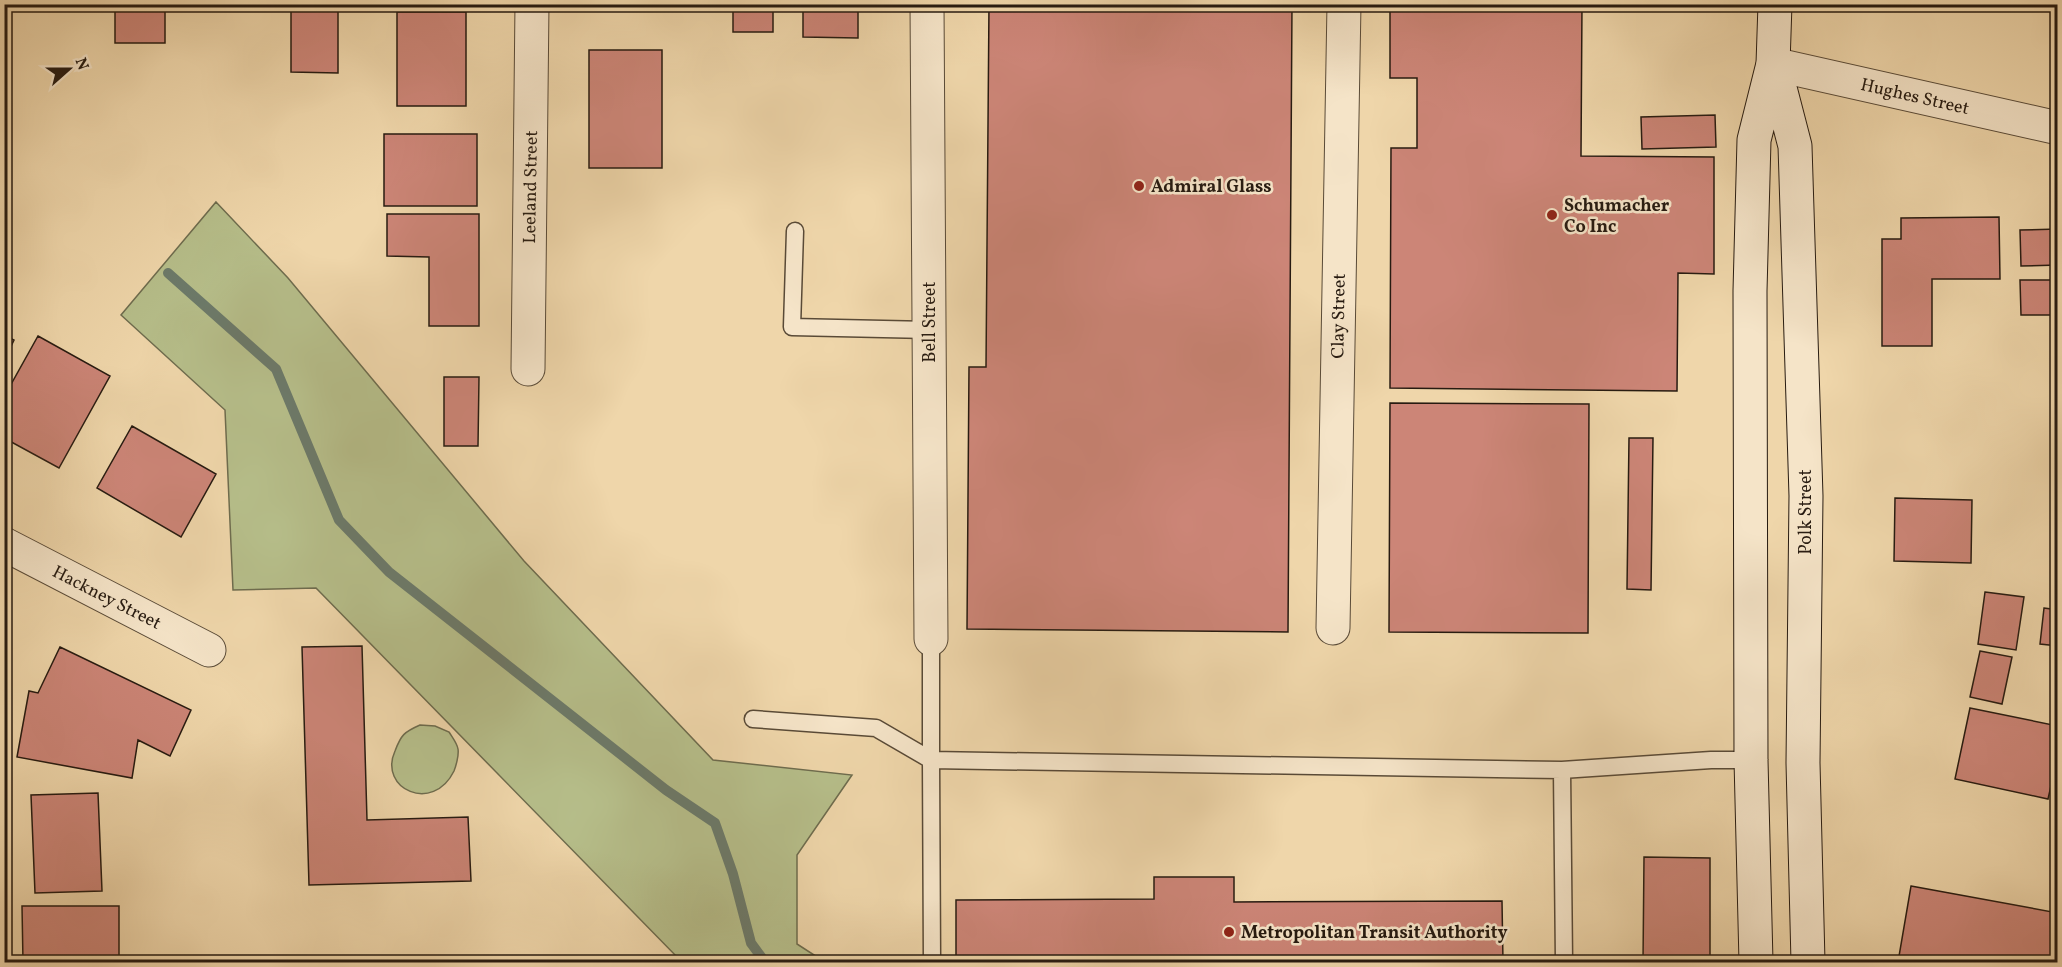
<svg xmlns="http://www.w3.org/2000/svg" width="2062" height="967" font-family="Vollkorn,serif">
<rect width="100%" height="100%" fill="#efd6aa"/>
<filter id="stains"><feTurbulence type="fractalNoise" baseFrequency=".00333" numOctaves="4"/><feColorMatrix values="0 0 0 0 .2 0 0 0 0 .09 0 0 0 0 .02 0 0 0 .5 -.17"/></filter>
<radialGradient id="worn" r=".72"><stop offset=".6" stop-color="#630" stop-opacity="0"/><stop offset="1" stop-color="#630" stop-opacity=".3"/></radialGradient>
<path fill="#b6be8a" stroke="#6e6c4e" stroke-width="1.5" d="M216,202L288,278L524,561L713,760L852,775L797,855V944L825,962H680V960L316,588L233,590L225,410L121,315Z
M420,725L435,726L449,732C452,737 457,743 458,749C459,755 456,766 454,771C433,814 378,789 395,751C401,735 404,732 420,725Z"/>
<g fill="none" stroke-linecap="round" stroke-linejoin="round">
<path stroke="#6c7a6a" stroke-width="10" d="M168,273L276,369L339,520L389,572L666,790L715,823L733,874L751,943L765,962"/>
</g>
<path fill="#cc8577" stroke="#271b11" stroke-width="1.5" d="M115,4H165V43H115Z
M291,4H338V73L291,72Z
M733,4H773V32H733Z
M803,4H858V38L803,37Z
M989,4H1292L1288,632L967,629L969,367H986Z
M1390,4H1582L1581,156L1714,157V274L1678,273L1677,391L1390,388L1391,148H1417V78H1390Z
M397,12H466V106H397Z
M589,50H662V168H589Z
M1715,115L1716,147L1642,149L1641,117Z
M384,134H477V206H384Z
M387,214H479V326H429V257L387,256Z
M1999,217L2000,279H1932V346H1882V239H1901V218Z
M2058,229V265L2021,266L2020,230Z
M2020,280H2058V315H2021Z
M4,335L14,340L4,361Z
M38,336L110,376L59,468L4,438V397Z
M444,377H479L478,446H444Z
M1390,403L1589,404L1588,633L1389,632Z
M132,426L216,474L181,537L97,488Z
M1629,438H1653L1651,590L1627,589Z
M1895,498L1972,500L1971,563L1894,561Z
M1985,592L2024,597L2016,650L1978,644Z
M2044,608L2058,610V646L2040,644Z
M362,646L367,820L468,817L471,881L309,885L302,647Z
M60,647L191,710L170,756L138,740L132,778L17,757L29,691L38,693Z
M1980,651L2012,657L2002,704L1970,697Z
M1970,708L2058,726V755L2048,799L1955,779Z
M98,793L102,891L35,893L31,795Z
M1644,857L1710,858V962H1643Z
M1154,877H1234V902L1502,901L1503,962H956V900L1154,899Z
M1911,886L2058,913V962H1898Z
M22,906H119V962H23Z"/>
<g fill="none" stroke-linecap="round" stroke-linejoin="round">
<g stroke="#594a37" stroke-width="19">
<path id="lane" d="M795,231L792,327L929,330
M931,639V760L1562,770L1711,760H1751
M753,719L876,728L931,760L932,962
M1562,770L1564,962"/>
</g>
<g stroke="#594a37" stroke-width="35">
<path id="street" d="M927,4L931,639
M1773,64L2058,128
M528,369L532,4
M4,544L209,650
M1333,628L1344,4"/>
</g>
<g stroke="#271b11" stroke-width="35">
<path id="secondary" d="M1774,65L1795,146L1806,496L1803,763L1808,962
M1756,962L1751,760L1750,291L1754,140L1773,64L1775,4"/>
</g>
<use href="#lane" stroke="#f5e4c8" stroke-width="16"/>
<use href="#street" stroke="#f5e4c8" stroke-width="33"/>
<use href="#secondary" stroke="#f5e4c8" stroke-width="33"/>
</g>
<g fill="#8f2418" stroke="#f5e4c8" stroke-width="2">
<circle cx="1139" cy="186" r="6"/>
<circle cx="1552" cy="215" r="6"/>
<circle cx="1229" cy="932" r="6"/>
</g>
<g text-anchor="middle" stroke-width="5" stroke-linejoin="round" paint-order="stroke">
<g font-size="18" fill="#271b11" stroke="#f5e4c8">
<text transform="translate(1915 96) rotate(13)" y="6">Hughes Street</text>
<text transform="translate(530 187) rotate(-89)" y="6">Leeland Street</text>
<text transform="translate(1338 316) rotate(-89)" y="6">Clay Street</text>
<text transform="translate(929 322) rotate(-90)" y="6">Bell Street</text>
<text transform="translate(1805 512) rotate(-90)" y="6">Polk Street</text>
<text transform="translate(107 597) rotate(27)" y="6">Hackney Street</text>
</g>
<g font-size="18" font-weight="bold" fill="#271b11" stroke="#f5e4c8" text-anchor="start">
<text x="1151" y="192">Admiral Glass</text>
<text x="1564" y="211">Schumacher<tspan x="1564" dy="21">Co Inc</tspan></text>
<text x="1241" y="938">Metropolitan Transit Authority</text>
</g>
</g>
<rect width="2062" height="967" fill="none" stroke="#efd6aa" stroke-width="24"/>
<rect x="6" y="6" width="2050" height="955" fill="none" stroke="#271b11" stroke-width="3"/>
<rect x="12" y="12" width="2038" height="943" fill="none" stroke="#271b11" stroke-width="1.5"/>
<g transform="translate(69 69) rotate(69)" stroke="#f5e4c8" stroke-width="4.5" paint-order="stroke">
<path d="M0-4.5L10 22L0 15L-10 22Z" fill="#271b11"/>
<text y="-9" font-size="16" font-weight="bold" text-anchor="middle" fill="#271b11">N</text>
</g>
<rect width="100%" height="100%" filter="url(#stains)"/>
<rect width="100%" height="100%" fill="url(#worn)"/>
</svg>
